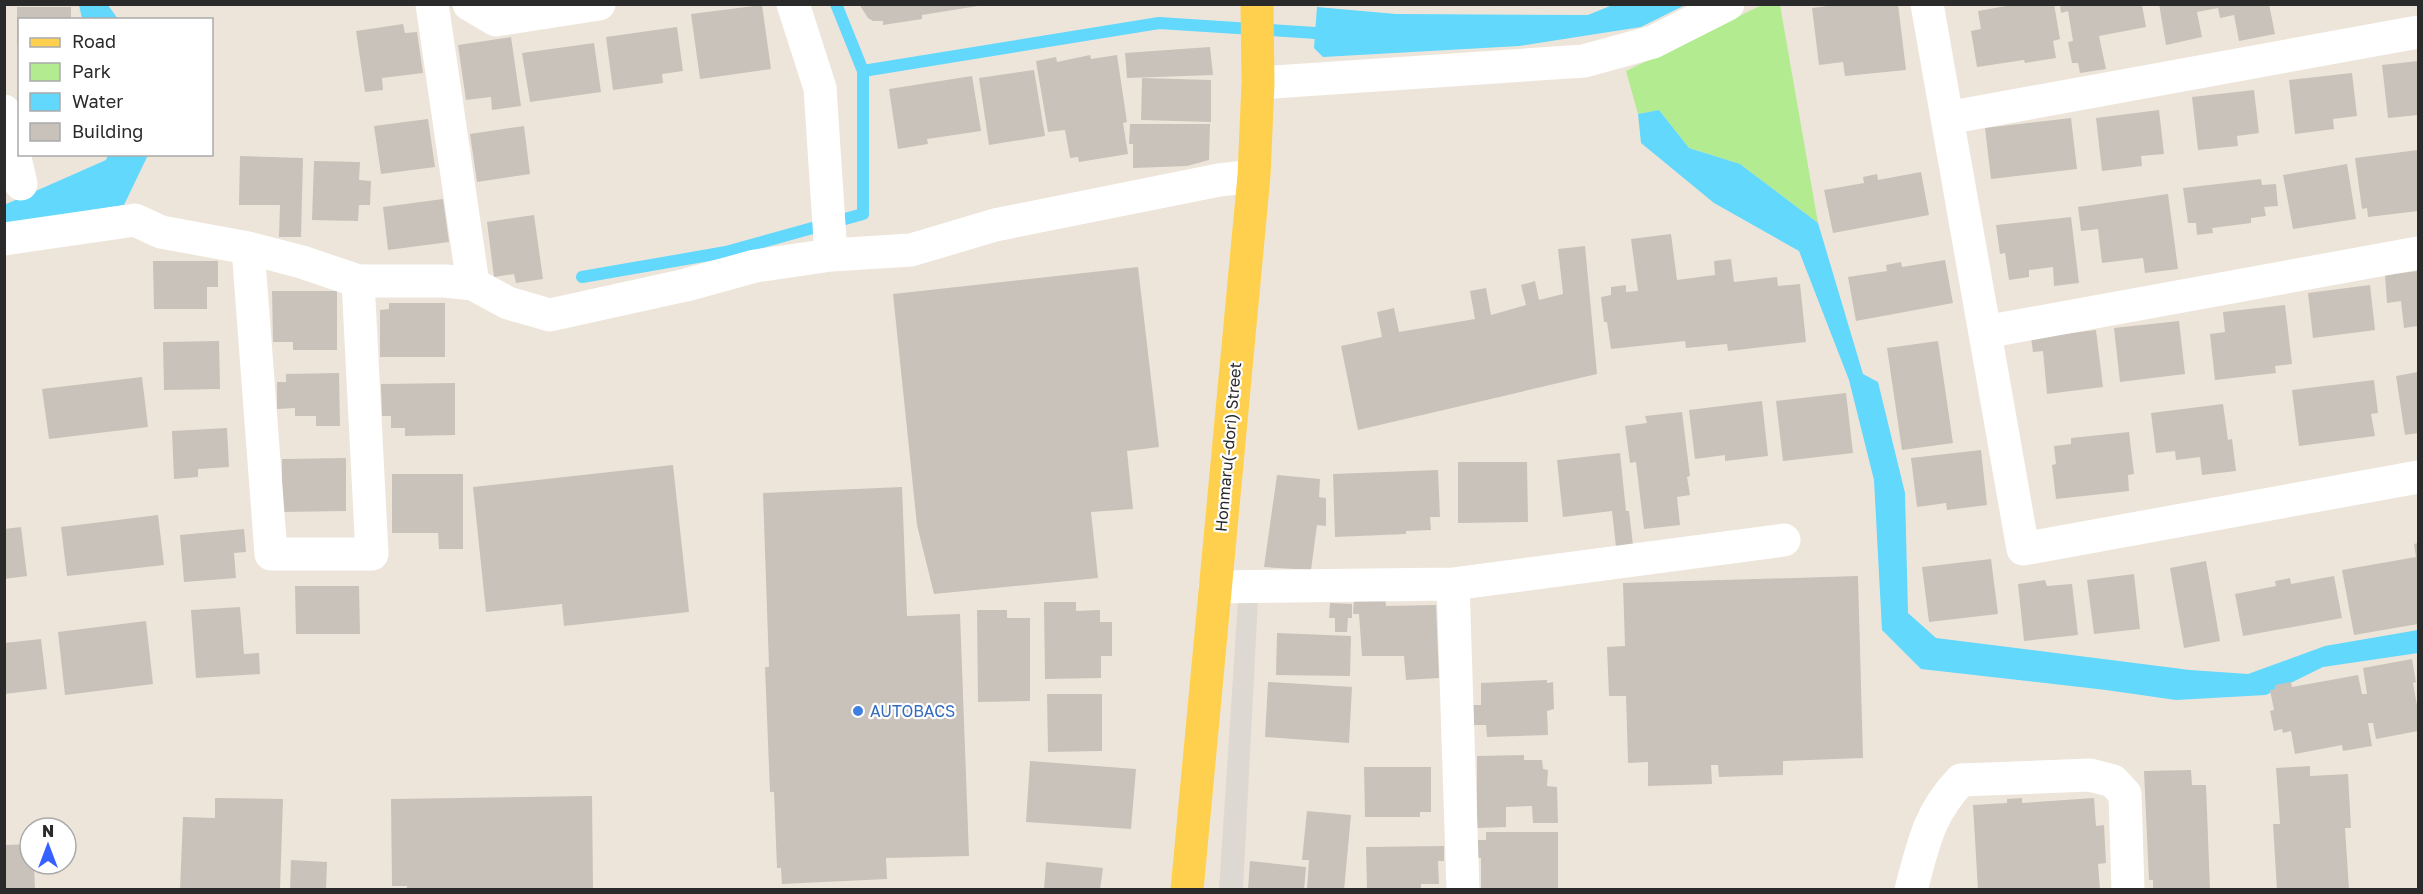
<svg xmlns="http://www.w3.org/2000/svg" width="2423" height="894" font-family="'Golos Text',sans-serif">
<rect width="100%" height="100%" fill="#eee5da"/>
<path fill="#b2eb90" d="M1762,5H1780L1818,223L1740,164L1689,148L1659,110L1638,114L1626,71Z"/>
<path fill="#ddd8d1" d="M1238,600H1258L1243,889L1219,890Z"/>
<path fill="#61d8fc" d="M1615,4L1685,5L1641,27L1519,46L1323,57L1314,48L1317,7L1396,14L1588,15Z
M79,5H108L118,19H82Z
M1659,110L1689,148L1740,164L1818,223L1863,374L1878,382L1905,493L1908,613L1936,638L2190,670L2248,674L2325,646L2418,630V653L2323,667L2266,695L2176,700L2106,690L1921,669L1882,630L1874,480L1849,380L1799,251L1714,203L1641,143L1638,114Z
M108,155H148L124,205L5,224L4,205L106,160Z"/>
<g fill="none" stroke-linecap="round" stroke-linejoin="round">
<path stroke="#61d8fc" stroke-width="12" d="M863,71L1159,23L1331,34
M582,277L726,252L863,214V71L836,4"/>
</g>
<path fill="#c9c2ba" d="M859,4H978V6L922,15V19L883,25V21H873L868,18Z
M1843,4H1898L1906,70L1845,76L1843,62L1819,65L1812,8Z
M2017,4H2054L2060,39L2053,41L2056,58L2025,63L2024,60L1977,67L1971,31L1981,29L1978,11Z
M2159,4H2269L2275,34L2239,41L2234,15L2220,18L2218,8L2197,12L2202,37L2166,45Z
M762,5L771,69L700,79L691,14Z
M2060,5H2142L2146,27L2099,36L2106,69L2080,73L2078,63H2072L2068,42L2073,41L2068,11L2061,13Z
M17,7H71V20H20V45H17Z
M403,24L405,33L417,32L423,73L382,78L383,90L365,92L356,31Z
M677,27L683,71L662,74L663,83L613,90L606,37Z
M511,37L521,106L492,110L491,97L466,100L458,45Z
M594,43L601,92L530,102L522,53Z
M1210,47L1213,75L1127,78L1125,53Z
M1090,55L1091,59L1117,55L1127,122L1123,123L1128,154L1079,162L1078,157L1070,158L1065,130L1048,132L1036,61L1056,57L1057,62Z
M2418,61V115L2388,118L2382,65Z
M1034,70L1045,136L989,145L979,78Z
M2352,73L2357,116L2333,119L2334,129L2295,134L2289,80Z
M972,76L981,131L927,139L928,144L898,149L889,89Z
M1142,78L1211,80V122L1141,120Z
M2254,90L2259,133L2237,136L2238,146L2198,150L2192,97Z
M2159,110L2164,154L2141,156L2142,166L2102,171L2096,118Z
M2071,118L2077,169L1991,179L1985,128Z
M428,119L435,167L381,174L374,126Z
M1130,124H1210L1209,160L1187,166L1133,168V144H1129Z
M524,126L530,174L477,182L470,134Z
M2418,150V211L2368,217L2367,208L2362,209L2355,158Z
M240,156L303,158L301,237H279L280,205H239Z
M314,161L360,162L359,180L371,181L370,205H359L358,221L312,220Z
M2347,164L2356,219L2293,229L2283,175Z
M1921,172L1929,215L1833,233L1824,190L1864,183L1863,177L1877,174L1878,180Z
M2261,179L2262,185L2276,184L2278,206L2264,207L2266,216L2251,218V223L2212,228L2213,233L2197,235L2196,223H2188L2183,188Z
M2168,194L2178,269L2145,273L2143,258L2102,263L2098,229L2081,231L2078,207Z
M443,199L449,242L388,250L383,207Z
M534,215L543,279L516,283L514,274L494,277L487,222Z
M2071,217L2079,283L2054,286L2053,267L2029,270V277L2009,280L2005,253L2000,254L1996,225Z
M1671,234L1677,280L1715,275L1714,261L1731,259L1734,282L1777,277L1778,286L1800,284L1806,342L1728,351L1727,344L1686,348L1685,341L1611,349L1607,322H1604L1601,297L1611,295V287L1626,285V292L1638,291L1631,239Z
M1585,246L1597,374L1358,430L1341,346L1382,337L1377,312L1394,308L1399,332L1475,319L1470,291L1486,288L1491,315L1526,305L1521,285L1535,281L1539,300L1563,294L1558,249Z
M1945,260L1953,303L1856,321L1848,277L1887,271L1886,265L1901,262L1902,267Z
M153,261H218V287H207V309H154Z
M1138,267L1159,447L1127,451L1133,509L1091,512L1098,578L934,594L917,525L893,294Z
M2418,271V326L2404,328L2401,301L2387,303L2385,275Z
M2370,285L2375,330L2313,338L2308,293Z
M272,291H337V350H293V342H273Z
M389,303H445V357H380V310L389,309Z
M2285,305L2292,364L2275,366L2276,373L2215,380L2210,334L2225,332L2223,312Z
M2179,321L2185,374L2120,382L2114,328Z
M2096,330L2103,387L2047,394L2043,351L2033,352L2031,338Z
M219,341L220,389L164,390L163,342Z
M1938,341L1953,443L1902,450L1887,348Z
M2418,372V433L2405,435L2396,376Z
M339,373L340,426H316V416H295V408L277,409V382H286V374Z
M142,377L148,427L49,439L42,389Z
M2374,380L2378,413L2371,414L2375,436L2299,446L2292,390Z
M455,383V435L405,436V428H391V416H382L381,384Z
M1846,393L1853,453L1783,461L1776,401Z
M1762,401L1768,456L1725,461V455L1695,459L1689,410Z
M2223,404L2228,440L2232,439L2236,471L2202,475L2200,457L2176,460L2175,451L2156,453L2151,413Z
M1682,412L1690,476L1687,477L1690,495L1677,497L1680,525L1644,529L1636,462L1630,463L1625,426L1647,423L1645,416Z
M227,428L229,467L198,469V477L174,479L172,431Z
M2129,432L2134,474L2128,475L2129,491L2056,499L2052,465L2056,464L2054,446L2071,444V438Z
M1981,450L1987,505L1947,510L1946,503L1917,507L1911,458Z
M1620,453L1626,511H1629L1633,545L1616,547L1612,511L1563,517L1557,460Z
M346,458V511L282,512V459Z
M1458,462H1527L1528,522L1458,523Z
M673,465L689,612L564,626L562,604L486,612L473,487Z
M1438,470L1440,517H1430L1431,530L1406,531V534L1335,537L1333,474Z
M392,474H463V549H439L438,533H392Z
M1277,475L1320,479L1319,497L1326,498V526L1317,525L1311,570L1264,567Z
M902,487L907,616L960,614L969,856L886,858L887,879L782,884L781,868H777L774,792H770L765,667H769L763,493Z
M158,515L164,565L67,576L61,527Z
M21,527L27,576L4,579V529Z
M244,529L246,552L234,553L236,578L184,582L180,535Z
M2418,543V624L2354,635L2342,570L2416,557L2414,544Z
M1991,559L1998,614L1929,622L1922,567Z
M2206,561L2220,641L2184,648L2170,568Z
M2134,574L2140,629L2094,634L2087,580Z
M1858,576L1863,758L1783,761V775L1719,777L1718,765H1711L1712,784L1648,786V762L1628,763L1626,696H1609L1607,647L1625,646L1623,583Z
M2334,576L2342,618L2243,636L2235,594L2276,586L2275,581L2290,578L2291,584Z
M2045,580L2047,586L2072,584L2078,635L2024,641L2018,584Z
M295,586H359L360,634H296Z
M1385,598L1386,606L1436,605L1439,678L1406,680L1404,656H1362L1359,614H1353L1354,600Z
M1044,602H1076V611L1100,610V622H1112V656H1101V678L1045,679Z
M1330,603L1352,604V618H1348L1347,632H1335V618H1329Z
M240,607L244,654L259,653L260,674L196,678L191,610Z
M977,610H1007V618H1030V701L978,702Z
M146,621L153,684L65,695L58,632Z
M1277,633L1351,636L1350,676L1276,675Z
M41,639L47,689L4,694V643Z
M2412,659L2416,682L2413,683L2418,711V731L2376,739L2373,723H2368L2372,746L2343,751L2342,745L2295,754L2291,731L2283,733L2282,729L2274,731L2270,711L2274,710L2270,690L2275,689V685L2291,682L2292,687L2358,675L2362,694H2367L2363,668Z
M1547,680V683L1553,682L1554,709L1547,711L1548,735L1487,737L1486,725H1474L1473,705H1481V683Z
M1268,682L1352,687L1349,743L1265,737Z
M1047,694H1102V751L1048,752Z
M1524,755V760H1542L1543,769L1548,770L1547,786L1557,787L1558,823H1533L1532,806L1506,807V827L1477,828V756Z
M1030,761L1136,769L1131,829L1026,822Z
M2310,766V776L2348,774L2351,828H2345L2349,890H2277L2273,824H2280L2276,768Z
M1364,767H1431V812H1420V817H1365Z
M2191,770L2192,785H2206L2210,890H2153V880H2149L2144,771Z
M592,796L593,890H469V888L407,890V886H392L391,799Z
M215,798L283,799L280,890H180L183,817L215,818Z
M2022,798V803L2094,798L2096,826L2104,825L2106,863L2098,864L2100,890H1978L1973,805L2007,803V799Z
M1307,811L1351,815L1344,890H1307L1309,860H1302Z
M1486,832H1558V890L1481,888V858H1477V840H1486Z
M30,844V864H34L35,890H5V845Z
M1444,846V861H1438L1439,884H1421V890H1367L1366,847Z
M291,860L327,862L326,890H290Z
M1250,861L1306,867L1304,890H1248Z
M1046,862L1103,868L1100,890H1044Z"/>
<g fill="none" stroke-linecap="round" stroke-linejoin="round">
<path stroke="#fff" stroke-width="33" d="M432,4L473,284
M469,4L496,20L599,4
M793,4L820,88L831,255
M1927,4L2023,549L2418,477
M1258,83L1584,61L1653,42L1728,4
M4,111L21,184
M1947,118L2418,32
M4,239L135,220L161,232L248,248L302,262L358,281H445L473,284L508,303L550,315L686,285L755,266L831,255L911,250L995,225L1219,180L1254,176
M248,248L271,554H372L358,281
M1985,332L2418,253
M1453,584L1463,890
M1215,587L1453,584L1784,540
M1911,890C1923,846 1928,814 1961,780L2090,775L2113,781L2125,794L2128,890"/>
<path stroke="#ffd04e" stroke-width="33" d="M1187,890L1254,176L1258,83L1257,4"/>
</g>
<circle fill="#3f7fe0" stroke="#fff" stroke-width="2" cx="858" cy="711" r="6"/>
<g text-anchor="middle" stroke-width="4.5" stroke-linejoin="round" paint-order="stroke">
<g font-size="16" fill="#2a2a2a" stroke="#fff">
<text transform="translate(1228 447) rotate(-85)" y="6">Honmaru(-dori) Street</text>
</g>
<g font-size="16" fill="#366cbe" stroke="#fff" text-anchor="start">
<text x="870" y="717">AUTOBACS</text>
</g>
</g>
<rect width="2423" height="894" fill="none" stroke="#2a2a2a" stroke-width="12"/>
<rect x="18" y="18" width="195" height="138" fill="#ffffff" stroke="#aaaaaa" stroke-width="1.5"/>
<rect x="30" y="38" width="30" height="9" fill="#ffd04e" stroke="#aaaaaa" stroke-width="1.5"/>
<text x="72" y="48" font-size="18" fill="#2a2a2a">Road</text>
<rect x="30" y="63" width="30" height="18" fill="#b2eb90" stroke="#aaaaaa" stroke-width="1.5"/>
<text x="72" y="78" font-size="18" fill="#2a2a2a">Park</text>
<rect x="30" y="93" width="30" height="18" fill="#61d8fc" stroke="#aaaaaa" stroke-width="1.5"/>
<text x="72" y="108" font-size="18" fill="#2a2a2a">Water</text>
<rect x="30" y="123" width="30" height="18" fill="#c9c2ba" stroke="#aaaaaa" stroke-width="1.5"/>
<text x="72" y="138" font-size="18" fill="#2a2a2a">Building</text>
<g transform="translate(48 846)"><circle r="28" fill="#ffffff" stroke="#aaaaaa" stroke-width="1.5"/>
<path d="M0-4.5L10 22L0 15L-10 22Z" fill="#3661ff"/>
<text y="-9" font-size="16" font-weight="bold" text-anchor="middle" fill="#2a2a2a">N</text>
</g>
</svg>
